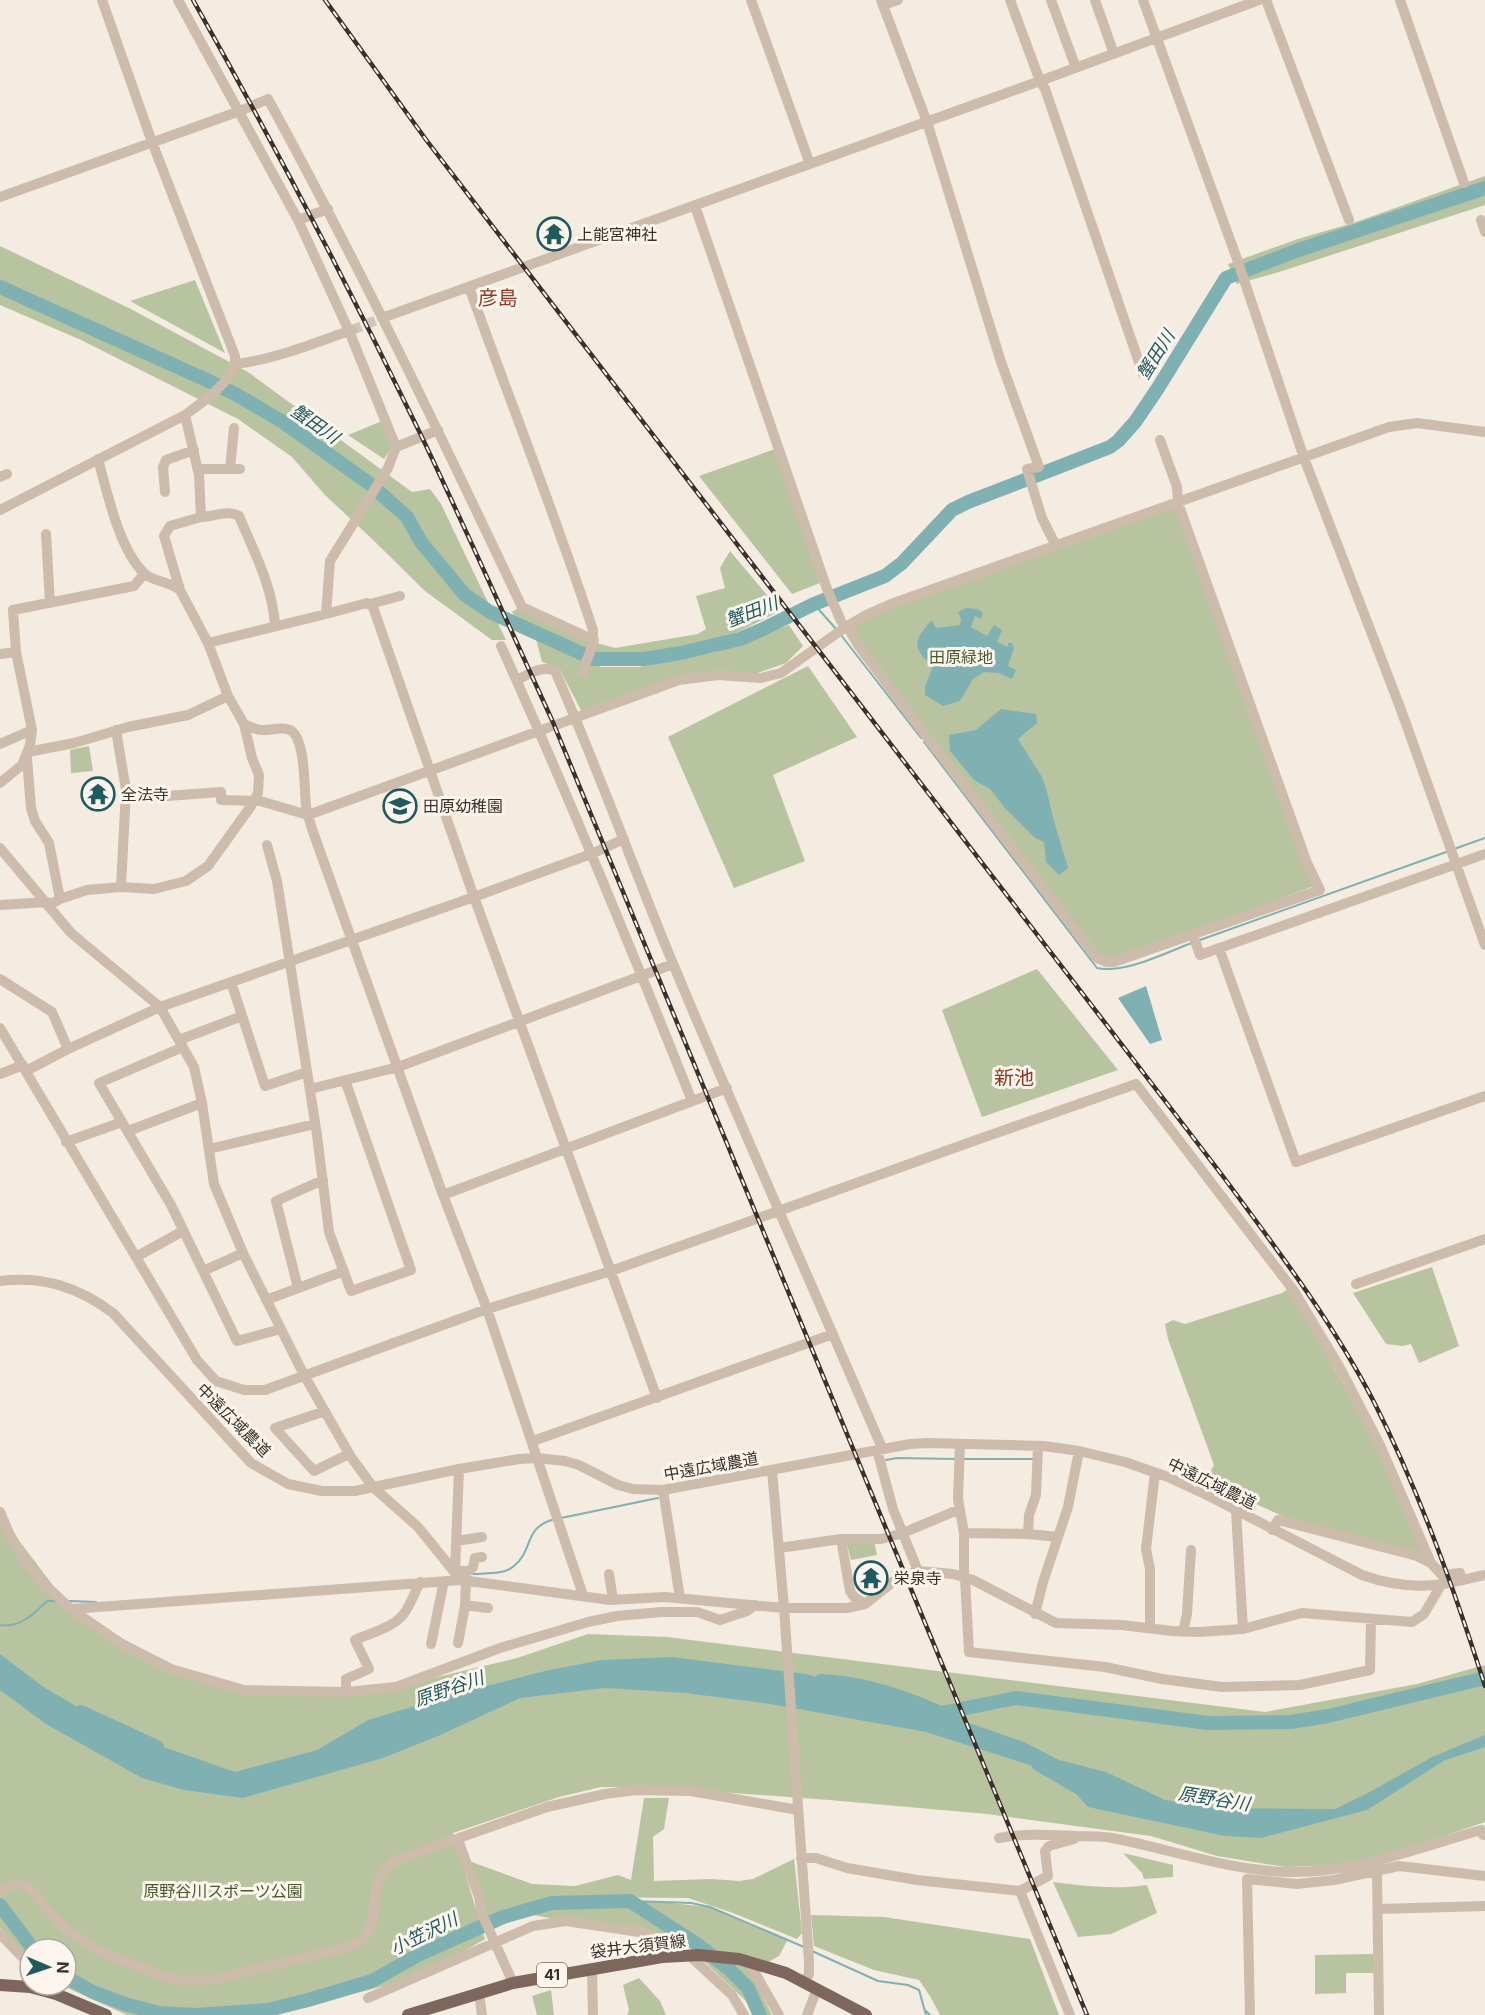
<svg xmlns="http://www.w3.org/2000/svg" width="1485" height="2015" font-family="Inter,'Noto Sans JP',sans-serif">
<rect width="100%" height="100%" fill="#f4ebe1"/>
<path fill="#b8c4a0" d="M1485,176V205L1279,272L1237,284L1228,264L1298,239L1356,222Z
M0,246L129,308L248,372L412,492L430,489L441,504L506,640H492L425,591L370,537L325,495L292,457L238,419L81,340L0,305Z
M195,280L225,353L130,301Z
M382,421L392,447L384,459L348,435Z
M775,449L820,583L792,594L699,476Z
M1178,503L1317,885L1114,962L1103,961L847,626L868,614Z
M730,551L772,601L778,612L722,640L643,656L608,657L590,652L552,636L516,618L512,612L518,608L589,641L615,648L698,634L706,629L696,596L725,588L720,568Z
M789,625L803,646L786,663L746,677L685,679L584,716L559,668L542,662L536,639L601,667H638L712,653Z
M808,666L857,737L773,775L805,861L734,888L668,737Z
M89,746L93,771L71,773L70,750Z
M1037,969L1118,1070L982,1117L942,1010Z
M1432,1267L1459,1346L1419,1363L1411,1344L1402,1346L1386,1344L1353,1293Z
M1291,1287L1398,1487L1423,1556L1289,1519L1205,1481L1214,1465L1168,1339L1165,1324L1173,1320L1185,1324L1282,1293Z
M0,1511L4,1521L71,1609L181,1672L244,1690L396,1687L517,1658L588,1634L667,1637L1265,1712L1417,1684L1485,1665V1822L1404,1850L1348,1865L1285,1867L1217,1856L1151,1836L987,1814L829,1800L651,1787H601L559,1797L453,1833L485,1939L419,1977L270,2015H127L61,1985H66V1949H30V1959L0,1928Z
M874,1541L877,1555L851,1560L847,1544Z
M644,1798H669L664,1829L653,1837L654,1881L711,1879L739,1881L753,1879L794,1859L802,1933L797,1939L733,1913L688,1898L575,1897L509,1908L488,1917L469,1861L532,1884L575,1886L618,1875L631,1880Z
M1123,1853L1173,1865V1877L1144,1879L1142,1873Z
M1053,1882C1085,1886 1115,1890 1147,1885L1157,1913L1111,1934L1078,1937Z
M660,1902L710,1907L788,1939L779,1956L750,1972L772,2015H752L746,2001L687,1945L518,1912L581,1903Z
M811,1915L884,1917L1030,1939L1059,2015H940L930,1996L919,1980L874,1970L814,1946Z
M1374,1954V1973H1346V1993L1315,1994V1955Z
M639,1978L660,2001L666,2015H627L629,2010L623,1985Z
M551,1990L554,2015H537L532,1996Z"/>
<path fill="#7fb0b2" d="M966,608L978,609L983,613L981,619L975,616L971,627L987,636L994,625L1002,630L997,642L1008,647V643H1012L1014,648L1008,666L1016,670L1012,679L999,673L984,672L973,679L960,701L943,706L925,695V687L932,669C928,658 926,662 921,654C911,641 924,629 932,620L936,628L960,625L961,619L958,612Z
M1001,709L1036,714L1037,723L1018,739L1042,777L1046,788L1053,818L1068,868L1059,875L1046,862L1044,842L1035,838L1005,808L990,789L974,780L950,751L949,735L976,730Z
M1146,986L1162,1040L1150,1044L1118,998Z
M0,1654L42,1686L118,1731L235,1772L317,1750L368,1720L455,1694L545,1671L601,1660L671,1657L806,1674L941,1713L1024,1742L1059,1760L1106,1772L1165,1800L1216,1808L1335,1809L1368,1793L1432,1757L1485,1735V1747L1445,1760L1367,1810L1261,1838L1225,1836L1088,1807L1058,1774L926,1732L765,1703L685,1693L605,1688L520,1698L438,1736L383,1758L243,1798L184,1790L142,1778L46,1724L0,1690Z"/>
<g fill="none" stroke-linecap="round" stroke-linejoin="round">
<path stroke="#7fb0b2" stroke-width="2" d="M814,604L836,629
M841,635L921,738
M924,742L1097,968C1125,974 1164,953 1192,943
M1454,849L1485,838
M1200,940L1449,851
M963,1459H1033
M886,1460L897,1458L955,1459
M561,1518L658,1498
M473,1574C486,1573 504,1575 514,1566C534,1550 523,1527 555,1519
M69,1601L96,1602
M0,1625C20,1628 34,1614 47,1601H57
M630,1901L691,1903L710,1907L804,1947
M812,1951L878,1981L908,1985L919,1990L926,2015
M926,2011L930,2015"/>
<path stroke="#7fb0b2" stroke-width="14" d="M0,287L211,382L237,395L283,422L370,484L407,517L421,542L465,595L490,612L594,659H644L681,653L740,639L761,630L814,604L885,576L902,563L952,510L968,502L1110,447L1118,441L1135,422L1158,388L1226,278L1293,252L1485,188
M821,1681C868,1683 915,1700 957,1721
M81,1712L157,1747
M941,1713L1016,1698L1208,1723L1291,1722L1328,1716L1485,1678
M1038,1764L1076,1786
M0,1905L33,1949
M66,1977L93,1992L125,2004L159,2013L197,2015L268,2010L308,2000L372,1981L420,1954L503,1917L552,1903L630,1901L698,1945L729,1969L748,1988L760,2015"/>
<path stroke="#cfc6bd" stroke-width="10" stroke-dasharray="10 5" stroke-linecap="butt" d="M352,330L382,318"/>
<path stroke="#cdbbac" stroke-width="10" d="M178,0L298,220L349,331L396,447L388,468L330,561L326,614L208,643
M751,0L810,164
M881,0L927,122L1001,362L1039,467L1027,469L1042,518L1056,546
M1010,0L1040,81L1045,89L1143,374
M1051,0L1076,68
M1095,0L1114,54
M1143,0L1237,259L1304,458L1400,707L1485,945
M1266,0L1349,220
M1400,0L1464,183
M883,5L898,0
M0,197L240,111L268,99C359,265 441,436 522,607L594,640
M695,206L827,589L841,621
M298,220L328,209
M1481,220L1485,232
M469,287C510,401 555,514 593,630V644L582,673
M382,318L1040,81L1259,0
M236,364C276,359 314,343 352,330
M396,447L438,430
M98,459C107,492 119,548 143,572C152,582 169,581 180,590
M198,469H240
M230,469L234,428
M0,477L7,474
M165,492L163,467L166,460L194,450
M0,510L185,415C203,402 237,379 235,356L152,142L102,0
M201,517C213,517 228,509 239,516C254,552 273,587 275,626
M46,534L50,603
M370,604L400,596
M326,614L367,603L373,607L474,897L657,1398
M847,626L858,645L926,736L1097,958L1106,962H1114L1320,890L1307,863L1178,503L1177,487L1160,440
M501,646C569,796 631,948 692,1101
M0,654L16,652
M517,680C529,674 542,665 555,671C598,768 633,868 674,966C741,1127 813,1287 882,1448
M244,724C250,727 256,730 262,730C271,731 281,726 290,730C306,738 304,790 306,806C307,814 310,821 312,829L443,1195L487,1309L583,1595
M116,730L126,790L121,887
M0,744L32,730
M28,752L74,743L128,727L188,715L228,696
M27,758L31,808L35,821L49,843L60,899
M0,783L22,765L30,745L32,730L16,652L13,610L134,586L144,574
M126,799L221,792V800L260,801L308,815L679,680L718,675L761,678L781,673L847,626L868,614L891,604L1389,427L1417,423L1485,432
M267,845L277,881L317,1135L329,1232L351,1291L411,1270L345,1080
M0,848L71,933L160,1007L194,1067L202,1103L214,1184L243,1253L304,1375L351,1457L373,1487L418,1527L461,1580
M0,905L47,902
M49,905L60,899L87,890L121,887L154,889L186,881L208,866L251,806L258,793L259,775L252,758L244,724L228,696L208,643L180,590L164,536L170,526L201,517L199,475L185,415
M1193,935L1200,955L1485,854
M1219,948L1296,1162L1485,1096
M0,979L52,1012L68,1049
M231,982L265,1086L307,1072
M0,1028L197,1360L216,1381L244,1390H265L487,1309L611,1271L982,1138L1136,1084L1294,1291L1339,1366L1380,1445L1431,1563L1442,1575L1460,1573L1462,1580
M179,1040L242,1016
M183,1047L99,1083L171,1205L237,1341L281,1329
M26,1071L68,1049L160,1007L474,897L591,854L624,839
M0,1074L23,1065
M310,1089L398,1067L673,964
M128,1131L202,1103
M66,1142L122,1122
M209,1149L315,1124
M443,1195L727,1088
M136,1257L183,1231
M203,1271L243,1253
M0,1281C44,1276 78,1287 113,1313L251,1463L288,1484L322,1491H355L459,1469L519,1459L537,1458L565,1461L579,1465L618,1485L633,1489L663,1490L910,1444L928,1443L1044,1446L1079,1451L1125,1462L1168,1477L1209,1496L1362,1575C1387,1584 1416,1588 1443,1584C1457,1582 1471,1578 1485,1575
M1356,1284L1485,1239
M298,1288L276,1201L323,1180
M266,1300L344,1271
M325,1411L275,1428L314,1471L349,1454
M533,1441L833,1334
M960,1444L958,1499L964,1533V1577
M877,1450L893,1509L918,1571
M772,1470L784,1608L809,1961V1974L804,1983
M663,1490L680,1598
M1236,1511L1243,1629
M0,1512L10,1535L26,1563L44,1584L71,1609L122,1644L171,1669L244,1690L346,1692L396,1687L500,1648L588,1622L617,1616L661,1612H697L720,1620L747,1611L755,1605
M1272,1530L1278,1520L1417,1556L1431,1563
M964,1533L1028,1534L1058,1537
M1028,1534L1029,1515L1036,1495L1038,1446
M841,1539L850,1591L854,1597L865,1604
M456,1541L482,1537
M779,1548L841,1539H881L903,1533L960,1509
M455,1571H469L473,1567L475,1558L482,1557
M455,1572L459,1469
M609,1574L613,1600
M965,1578L969,1652L1105,1667L1162,1679L1222,1687L1300,1685L1370,1670L1371,1620
M465,1605L488,1608
M71,1609L461,1580L610,1600L665,1597L784,1608H847L865,1604L898,1578L918,1571L953,1574L973,1580L1056,1623L1122,1625L1172,1631L1199,1632L1243,1629L1302,1613L1412,1622L1424,1614L1441,1585
M1035,1614L1043,1582L1068,1507L1079,1451
M1150,1628V1569L1146,1549L1155,1473
M1183,1632L1187,1614L1191,1550
M458,1643L465,1606L466,1580
M431,1644L444,1581
M346,1692V1679L369,1669L355,1640C370,1633 396,1627 405,1612C411,1603 415,1592 420,1582
M999,1838C1025,1833 1050,1835 1076,1836C1088,1836 1101,1836 1112,1838C1170,1849 1227,1870 1286,1872C1353,1874 1418,1848 1481,1830L1483,1835H1485
M458,1840L479,1897L482,1914L513,1983
M801,1858H816L847,1868L917,1880L1020,1891L1070,2015
M1377,1872L1379,2015
M1020,1891L1048,1876L1045,1851L1049,1846L1074,1839
M0,1892C11,1885 16,1881 28,1887L65,1928L98,1951L163,1976L177,1980H211L352,1946C384,1930 368,1905 379,1879C382,1872 388,1866 394,1861L547,1807L605,1794L636,1790L691,1791L798,1810
M1378,1909L1485,1906
M0,1934L30,1965
M689,1955L732,1995L744,2015
M748,1961L779,2015
M592,1968L593,2015
M479,1993L482,2015
M368,1998L533,1926L566,1921L646,1933L661,1945L662,1957
M807,2015L817,1989
M1250,2015L1247,1879L1297,1884L1334,1880L1399,1866L1485,1876"/>
<path stroke="#7d675c" stroke-width="12" d="M0,1985L30,1987L56,1994L106,2015
M408,2015L513,1983L662,1957L699,1955L739,1959L786,1973L866,2015"/>
<g stroke="#3b302b" stroke-width="4.5">
<path id="rail" d="M193,0C273,142 348,285 419,431C465,527 508,624 552,720L1087,2015
M325,0L427,141L1222,1175C1276,1248 1332,1321 1374,1402C1420,1493 1454,1589 1485,1686"/>
</g>
<use href="#rail" stroke="#fbf5ee" stroke-width="2" stroke-dasharray="7" stroke-linecap="butt"/>
</g>
<defs>
<g id="temple-ring" transform="scale(1.725)"><circle r="9.5" fill="#fbf5ee" stroke="#1f5a5e" stroke-width="1.5"/><path d="M0-6L5-2H3V0L6.5 2.5H4V6H1.5V3h-3V6H-4V2.5H-6.5L-3 0V-2H-5Z" fill="#1f5a5e"/></g>
<g id="school-ring" transform="scale(1.725)"><circle r="9.5" fill="#fbf5ee" stroke="#1f5a5e" stroke-width="1.5"/><path d="M0-5L7-2L0 1L-7-2ZM-4 1L0 2.5L4 1V4Q0 6-4 4Z" fill="#1f5a5e"/></g>
</defs>
<g fill-rule="evenodd">
<use href="#temple-ring" x="554" y="234"/>
<use href="#temple-ring" x="98" y="794"/>
<use href="#school-ring" x="400" y="806"/>
<use href="#temple-ring" x="871" y="1578"/>
</g>
<g text-anchor="middle" stroke-width="6" stroke-linejoin="round" paint-order="stroke">
<rect fill="#fbf5ee" stroke="#756b66" stroke-width="1.5" x="537" y="1963" width="30" height="24" rx="4.5"/>
<g font-size="15" font-weight="bold" fill="#3b302b">
<text x="552" y="1980">41</text>
</g>
<g font-size="16" fill="#3b302b" stroke="#fbf5ee" text-anchor="start">
<text x="577" y="240">上能宮神社</text>
<text x="121" y="800">全法寺</text>
<text x="423" y="812">田原幼稚園</text>
<text x="894" y="1584">栄泉寺</text>
</g>
<g font-size="16" fill="#4a5a2e" stroke="#fbf5ee">
<text x="961" y="663">田原緑地</text>
<text x="223" y="1897">原野谷川スポーツ公園</text>
</g>
<g font-size="16" fill="#3b302b" stroke="#fbf5ee">
<text transform="translate(234 1420) rotate(45)" y="6">中遠広域農道</text>
<text transform="translate(711 1466) rotate(-10)" y="6">中遠広域農道</text>
<text transform="translate(1212 1483) rotate(26)" y="6">中遠広域農道</text>
<text transform="translate(638 1946) rotate(-7)" y="6">袋井大須賀線</text>
</g>
<g font-size="18" font-style="italic" fill="#1f5a5e" stroke="#fbf5ee">
<text transform="translate(1156 355) rotate(-58)" y="6">蟹田川</text>
<text transform="translate(315 424) rotate(35)" y="6">蟹田川</text>
<text transform="translate(752 612) rotate(-21)" y="6">蟹田川</text>
<text transform="translate(449 1689) rotate(-19)" y="6">原野谷川</text>
<text transform="translate(1214 1799) rotate(9)" y="6">原野谷川</text>
<text transform="translate(424 1934) rotate(-26)" y="6">小笠沢川</text>
</g>
<g font-size="20" fill="#8c3b22" stroke="#fbf5ee">
<text x="498" y="305">彦島</text>
<text x="1014" y="1085">新池</text>
</g>
</g>
<g transform="translate(48 1967) rotate(92)"><circle r="28" fill="#fbf5ee" stroke="#aea6a0" stroke-width="1.5"/>
<path d="M0-4.5L10 22L0 15L-10 22Z" fill="#1f5a5e"/>
<text y="-9" font-size="16" font-weight="bold" text-anchor="middle" fill="#3b302b">N</text>
</g>
</svg>
